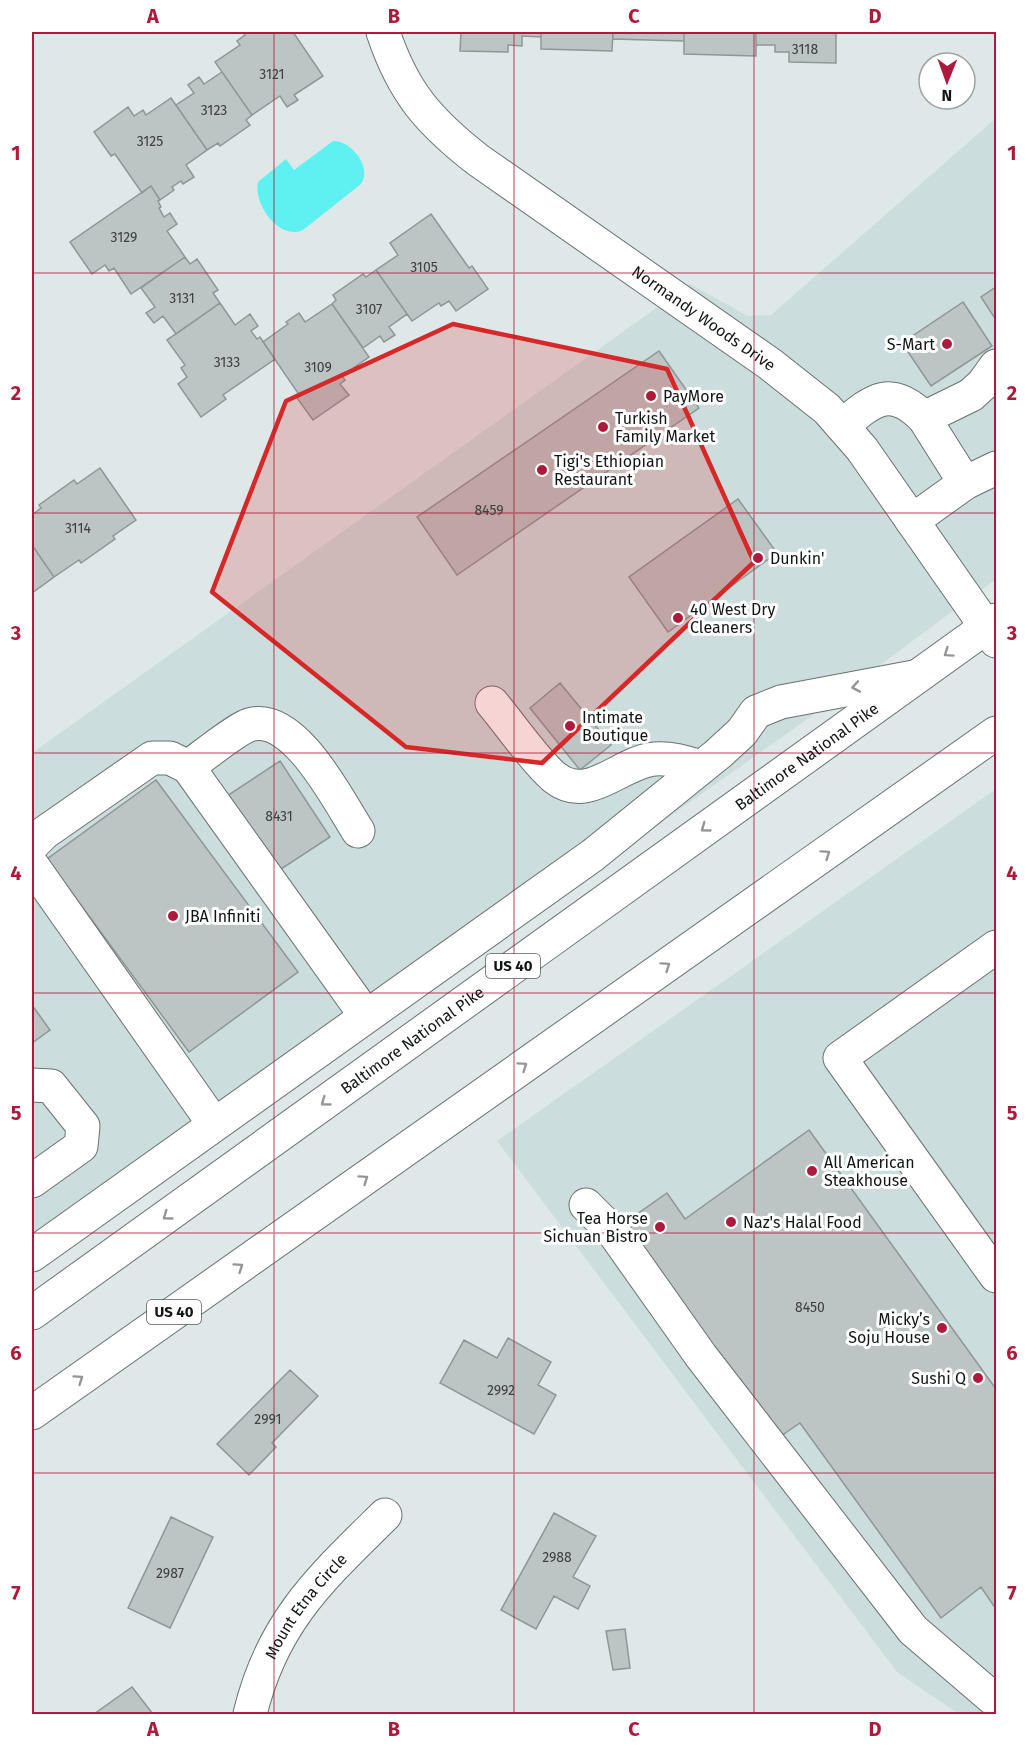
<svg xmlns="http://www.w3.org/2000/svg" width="1028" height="1746" font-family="'Fira Sans',sans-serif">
<rect width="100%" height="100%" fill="#dfe8e8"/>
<path fill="#cdd" d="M996,118V579L806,720L32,1268V753L690,284L748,316L771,315Z
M996,789V1714H959L897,1672L497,1141Z"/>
<path fill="#5ff0f1" d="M333,141C350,140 373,166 361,184L303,230C279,241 253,204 258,182L286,159L294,170Z"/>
<path fill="#bcc4c4" stroke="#8e9696" stroke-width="1.5" d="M243,32H293L323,76L294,95L298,100L287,107L280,96L252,115L215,62L240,45L237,41L245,35Z
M461,32H541V37L522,36V46L508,45V52L460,51Z
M541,32H613L612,51L541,49Z
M613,32H684V41L613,39Z
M684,32H756V56L684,54Z
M756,32H836V63L789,62V52H775V45H756Z
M222,72L252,115L246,120L250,125L220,146L218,143L207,150L176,105L194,93L188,85L199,77L204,84Z
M171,98L207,150L186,165L194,177L183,184L181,181L172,187L174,190L160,200L151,186L142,193L115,154L111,156L94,132L128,107L134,116L143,110L146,115Z
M151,186L160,200L158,201L161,207L159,208L164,217L170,213L177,224L167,231L185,257L131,294L114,268L109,271L105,265L92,274L70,242Z
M431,214L469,268L472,266L488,289L456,311L449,301L441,306L439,303L412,321L376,270L398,255L390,243Z
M185,257L190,264L197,259L218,290L213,293L220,303L176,334L163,316L154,323L146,313L155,307L141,288Z
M376,270L407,314L389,327L395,335L384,342L380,336L363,348L332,304L336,300L333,295L363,274L366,277Z
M996,287V320L981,297Z
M963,302L992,346L931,386L902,343Z
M220,303L235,325L250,314L258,326L251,331L257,339L260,337L275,359L223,395L226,399L201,417L178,384L187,377L181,368L185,365L167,340Z
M332,304L369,357L342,376L345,380L340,384L349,395L313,420L297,398L300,396L263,342L288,324L286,322L299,313L305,322Z
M659,351L699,408L457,575L417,517Z
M100,468L136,520L113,536L115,539L81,563L79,560L54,577L32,545V515L41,508L39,505L74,480L77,484Z
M738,499L777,553L668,632L629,577Z
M32,545L54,577L32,593Z
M560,683L611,745L580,770L530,708Z
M280,761L330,837L278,871L227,796Z
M156,780L298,972L189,1052L47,859Z
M32,1005L50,1030L32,1043Z
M809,1130L996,1389V1609L981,1587L941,1618L800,1423L778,1438L623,1224L667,1193L685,1219Z
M508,1338L551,1362L538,1385L556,1395L534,1434L440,1383L464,1340L497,1358Z
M290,1370L318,1396L272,1443L276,1447L249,1475L217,1444Z
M554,1513L596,1536L573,1577L590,1586L578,1609L554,1596L536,1629L501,1610Z
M171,1517L213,1537L170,1628L128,1608Z
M625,1629L630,1668L613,1670L606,1631Z
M132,1687L153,1714H94Z"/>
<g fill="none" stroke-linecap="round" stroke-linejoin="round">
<g stroke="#6a7171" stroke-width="35">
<g id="minor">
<path id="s1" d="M383,32C403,92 428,121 478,160L770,364L827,409L862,449L996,641"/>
<path d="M924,418L965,483"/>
<path d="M842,426C873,400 890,384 924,418L971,395L983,384L996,366"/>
<path d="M912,521L965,483L996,468"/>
<path d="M492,703C510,724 534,760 554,777C589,805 619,762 655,759C671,758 685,762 700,767"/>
<path d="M188,767C202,757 235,730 249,725C294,711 338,800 358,831"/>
<path d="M32,845L44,833L152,758H170L188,767L366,1016"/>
<path d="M32,865L214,1124"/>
<path d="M996,947L840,1058L996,1276"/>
<path d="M32,1085L51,1086L83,1126L81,1146L32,1181"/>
<path d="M586,1205L614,1233L701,1356L913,1630L996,1701"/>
<path d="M32,1255L593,855L718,754L742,732L756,712L781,702L914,677"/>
<path id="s2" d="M250,1714C272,1622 321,1578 385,1515"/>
</g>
</g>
<g stroke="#6a7171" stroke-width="35">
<g id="major">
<path id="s3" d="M32,1313L996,620"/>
<path d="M32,1413L996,733"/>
</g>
</g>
<use href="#minor" stroke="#fff" stroke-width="33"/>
<use href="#major" stroke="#fff" stroke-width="33"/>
</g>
<defs><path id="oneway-chevron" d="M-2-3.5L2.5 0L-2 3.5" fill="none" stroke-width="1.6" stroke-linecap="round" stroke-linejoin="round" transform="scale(1.5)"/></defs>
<g stroke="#949696">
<use href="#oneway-chevron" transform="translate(948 653) rotate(145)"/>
<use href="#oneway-chevron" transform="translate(856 687) rotate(170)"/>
<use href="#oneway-chevron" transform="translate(705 828) rotate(144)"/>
<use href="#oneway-chevron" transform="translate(826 854) rotate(-35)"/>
<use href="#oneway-chevron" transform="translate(666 966) rotate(-35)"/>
<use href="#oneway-chevron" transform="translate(523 1066) rotate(-35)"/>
<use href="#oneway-chevron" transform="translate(325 1102) rotate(144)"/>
<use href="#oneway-chevron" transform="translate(364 1179) rotate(-35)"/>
<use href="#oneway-chevron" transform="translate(167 1216) rotate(144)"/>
<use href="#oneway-chevron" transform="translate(239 1267) rotate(-35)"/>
<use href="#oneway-chevron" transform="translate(79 1379) rotate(-35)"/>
</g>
<path fill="#d62828" fill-opacity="0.2" stroke="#d62828" stroke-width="4.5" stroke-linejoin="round" d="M453,324L667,369L754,562L542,763L406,747L212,592L286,401Z"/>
<path fill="none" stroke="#ae1a3c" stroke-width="1.5" stroke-opacity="0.55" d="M274,32V1714M514,32V1714M754,32V1714M32,273H996M32,513H996M32,753H996M32,993H996M32,1233H996M32,1473H996"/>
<g fill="#ae1a3c" stroke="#fff" stroke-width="2">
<circle cx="947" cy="344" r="6"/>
<circle cx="651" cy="396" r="6"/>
<circle cx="603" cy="427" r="6"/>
<circle cx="542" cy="470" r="6"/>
<circle cx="758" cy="558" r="6"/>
<circle cx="678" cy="618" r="6"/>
<circle cx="570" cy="726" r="6"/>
<circle cx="173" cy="916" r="6"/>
<circle cx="812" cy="1171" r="6"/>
<circle cx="731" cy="1222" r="6"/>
<circle cx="660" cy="1227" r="6"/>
<circle cx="942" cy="1328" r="6"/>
<circle cx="978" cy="1378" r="6"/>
</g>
<g text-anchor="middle" stroke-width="6" stroke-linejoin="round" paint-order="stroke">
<g font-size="14" fill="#3c4141">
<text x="805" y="54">3118</text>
<text x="272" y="79">3121</text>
<text x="214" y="115">3123</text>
<text x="150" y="146">3125</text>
<text x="124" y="242">3129</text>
<text x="424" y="272">3105</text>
<text x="182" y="303">3131</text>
<text x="369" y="314">3107</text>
<text x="227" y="367">3133</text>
<text x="318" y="372">3109</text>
<text x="489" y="515">8459</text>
<text x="78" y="533">3114</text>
<text x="279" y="821">8431</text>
<text x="810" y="1312">8450</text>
<text x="501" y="1395">2992</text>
<text x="268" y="1424">2991</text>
<text x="557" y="1562">2988</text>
<text x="170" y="1578">2987</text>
</g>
<g fill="#fff" stroke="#595b5b" stroke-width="1.5">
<rect x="486" y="954" width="54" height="24" rx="4.5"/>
<rect x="147" y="1300" width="54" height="24" rx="4.5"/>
</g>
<g font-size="15" font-weight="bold" fill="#121515">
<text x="513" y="971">US 40</text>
<text x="174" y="1317">US 40</text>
</g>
<g font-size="16" fill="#121515" stroke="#fff">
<text dy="6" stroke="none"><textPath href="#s1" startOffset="438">Normandy Woods Drive</textPath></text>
<text dy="6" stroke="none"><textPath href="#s3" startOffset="954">Baltimore National Pike</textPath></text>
<text dy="6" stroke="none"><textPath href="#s3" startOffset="468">Baltimore National Pike</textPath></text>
<text dy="6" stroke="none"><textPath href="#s2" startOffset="123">Mount Etna Circle</textPath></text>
</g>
<g font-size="16" fill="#121515" stroke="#fff" text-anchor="start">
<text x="935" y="350" text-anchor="end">S-Mart</text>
<text x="663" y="402">PayMore</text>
<text x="615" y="424">Turkish<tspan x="615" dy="18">Family Market</tspan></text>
<text x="554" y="467">Tigi's Ethiopian<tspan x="554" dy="18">Restaurant</tspan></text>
<text x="770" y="564">Dunkin'</text>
<text x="690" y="615">40 West Dry<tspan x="690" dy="18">Cleaners</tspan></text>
<text x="582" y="723">Intimate<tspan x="582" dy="18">Boutique</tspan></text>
<text x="185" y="922">JBA Infiniti</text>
<text x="824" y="1168">All American<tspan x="824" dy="18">Steakhouse</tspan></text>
<text x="648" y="1224" text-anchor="end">Tea Horse<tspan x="648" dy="18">Sichuan Bistro</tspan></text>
<text x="743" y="1228">Naz's Halal Food</text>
<text x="930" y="1325" text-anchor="end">Micky’s<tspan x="930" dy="18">Soju House</tspan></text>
<text x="966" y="1384" text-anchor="end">Sushi Q</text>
</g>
</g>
<rect width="1028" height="1746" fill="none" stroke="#ffffff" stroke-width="66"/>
<g transform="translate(947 81) rotate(181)"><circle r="28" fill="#ffffff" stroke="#a0a1a1" stroke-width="1.5"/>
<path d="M0-4.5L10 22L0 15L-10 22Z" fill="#ae1a3c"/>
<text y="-9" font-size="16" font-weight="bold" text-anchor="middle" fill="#121515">N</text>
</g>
<rect x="33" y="33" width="962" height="1680" fill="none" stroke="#ae1a3c" stroke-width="2"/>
<g font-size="20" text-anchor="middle" font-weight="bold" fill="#ae1a3c">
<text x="153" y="23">A</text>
<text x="394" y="23">B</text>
<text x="634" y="23">C</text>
<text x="875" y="23">D</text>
<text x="16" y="160">1</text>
<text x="1012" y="160">1</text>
<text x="16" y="400">2</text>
<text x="1012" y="400">2</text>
<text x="16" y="640">3</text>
<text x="1012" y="640">3</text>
<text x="16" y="880">4</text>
<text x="1012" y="880">4</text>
<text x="16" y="1120">5</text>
<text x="1012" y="1120">5</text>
<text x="16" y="1360">6</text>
<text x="1012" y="1360">6</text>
<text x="16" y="1600">7</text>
<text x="1012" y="1600">7</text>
<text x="153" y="1736">A</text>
<text x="394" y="1736">B</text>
<text x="634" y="1736">C</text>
<text x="875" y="1736">D</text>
</g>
</svg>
